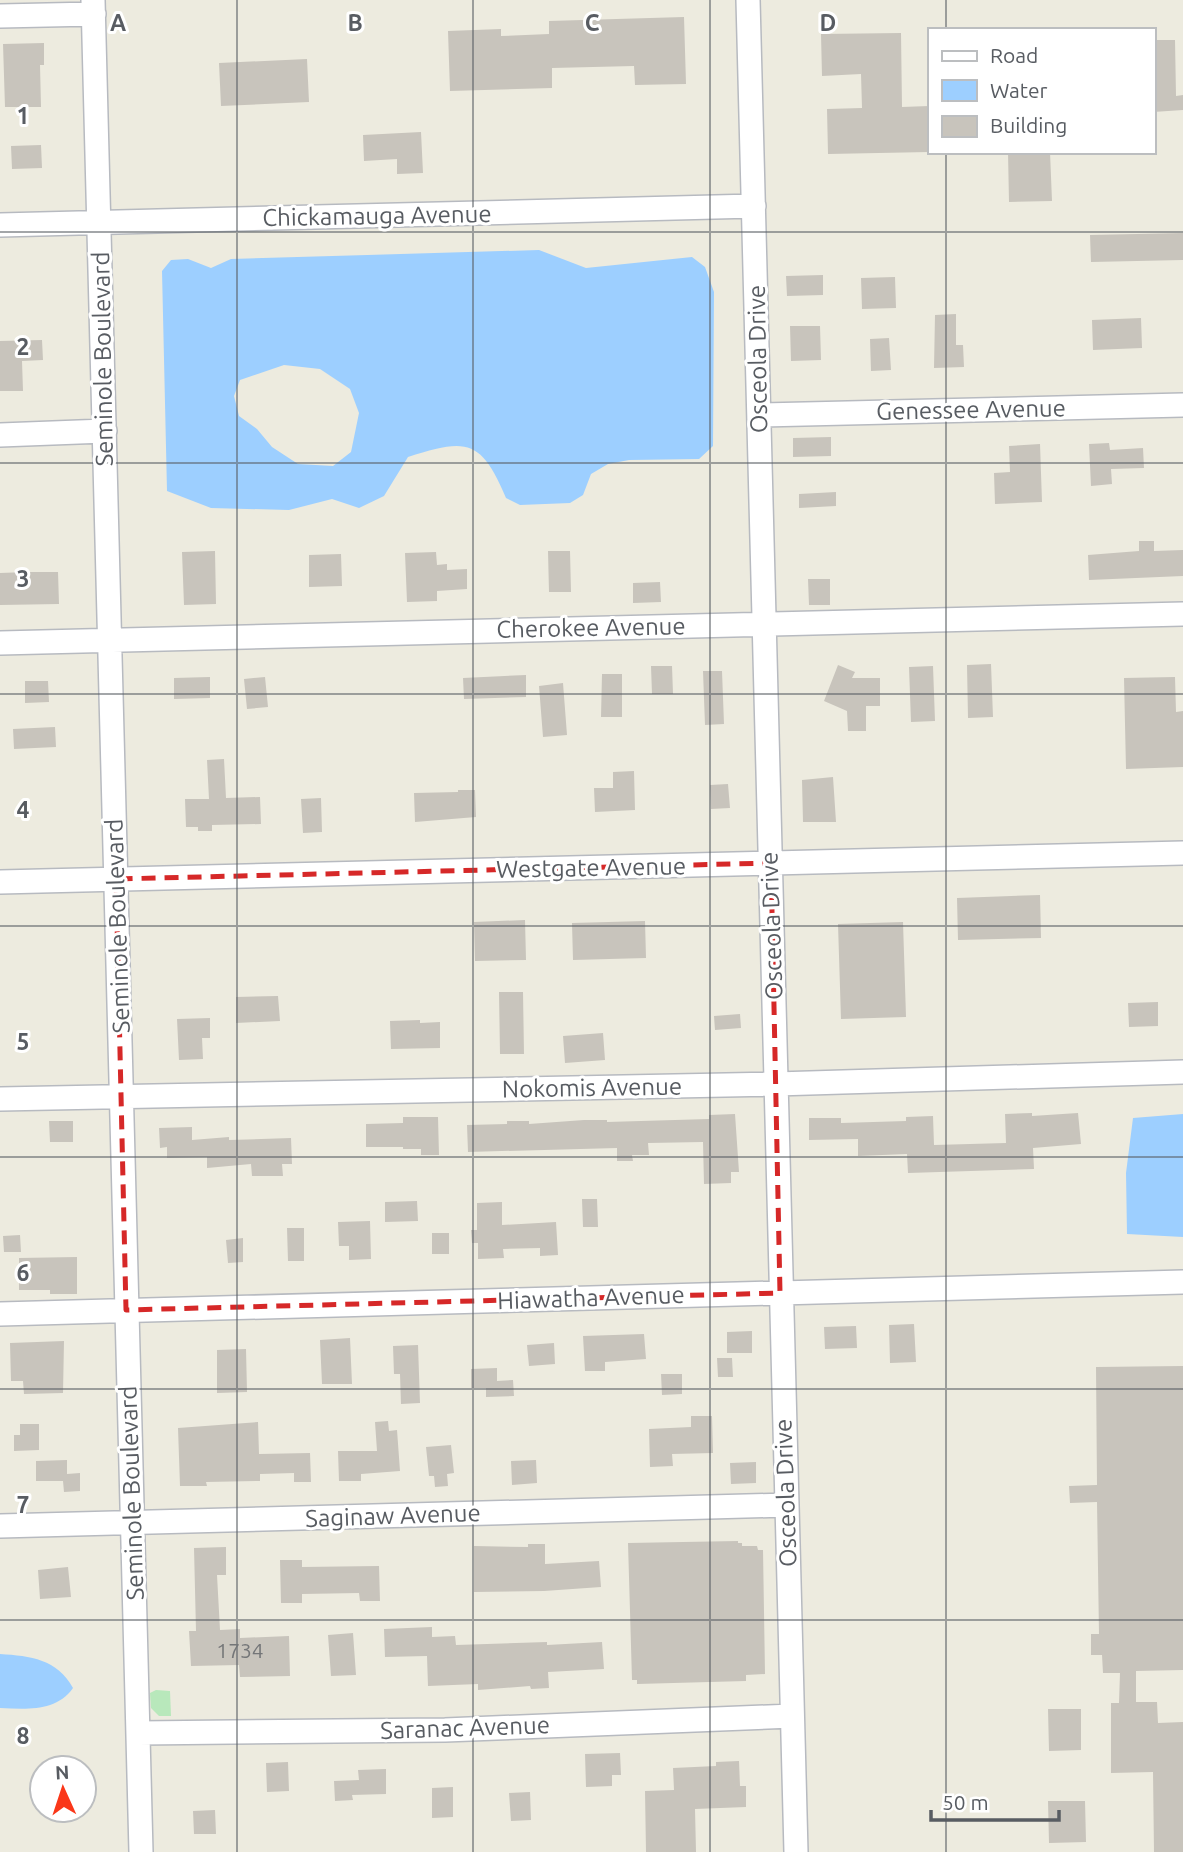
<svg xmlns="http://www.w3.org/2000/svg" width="1183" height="1852" font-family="Ubuntu,sans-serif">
<rect width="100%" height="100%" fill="#edebdf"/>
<path fill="#b8e8bb" d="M156,1690L170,1691L171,1716H159L151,1708L150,1693Z"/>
<path fill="#9dcfff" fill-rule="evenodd" d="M539,250L586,268L692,257L705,267L714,292L713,446L699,459L629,460L608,464L591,474L583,495L570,503L520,505L506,498C481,439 467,438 408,457L384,496L359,508L332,499L289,510L211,508L167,491L162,271L171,260L188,259L211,268L231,259ZM284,365L320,369L350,389L359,413L351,452L333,466L298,464L272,447L257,429L239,416L234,396L240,380Z
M1183,1114V1237L1127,1234L1126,1173L1133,1118Z
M0,1654C31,1656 57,1659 73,1688C56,1712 27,1709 0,1708Z"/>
<path fill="#c8c4bc" d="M684,17L686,84L635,85L634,66L552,68V88L450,91L448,31L501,29V36L549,34V21Z
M901,33L902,107L929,106V152L828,154L827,109L862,108L861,74L822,76L821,34Z
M1153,40H1175L1176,96L1183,95V110L1153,112Z
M44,43V65H40L41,107H5L3,44Z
M307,59L309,102L221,106L219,63Z
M421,132L423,173L397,174V159L364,161L363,135Z
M41,145L42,168L12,169L11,146Z
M1008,152H1050L1052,201L1009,202Z
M1183,233V260L1091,262L1090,235Z
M823,275V295L787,296L786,276Z
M895,277L896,308L862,309L861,278Z
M956,314V345H963L964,367L934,368L935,315Z
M1141,318L1142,348L1093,350L1092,320Z
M790,326H820L821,360L791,361Z
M889,338L891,370L871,371L870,339Z
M42,340L43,360L22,361L23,391H0V341Z
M831,437V456L793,457V438Z
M1109,443L1110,450L1143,448L1144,468L1111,469L1112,484L1091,486L1089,444Z
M1040,444L1042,502L995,504L994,473L1010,472L1009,446Z
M836,492V506L799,508V494Z
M1139,541H1154V551L1183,550V576L1089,580L1088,555L1139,551Z
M215,551L216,604L184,605L182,552Z
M548,551H570L571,592H549Z
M436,552L437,565L447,564V570L467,569V589L437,591V601L407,602L405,553Z
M341,554L342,586L309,587V555Z
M27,572H58L59,604L0,605V573Z
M808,579H830V605H809Z
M660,582L661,602L633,603V583Z
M991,664L993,717L968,718L967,665Z
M838,665L855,672L852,678H880V706H866V731H848L847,711L824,701Z
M651,666H672L673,694H652Z
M933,666L935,721L911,722L909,667Z
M703,671H722L724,724L705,725Z
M602,674H622V717H601Z
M526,675V697L464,699L463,678Z
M210,677V698L174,699V678Z
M265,677L268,707L247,709L244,679Z
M1175,677L1176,712L1183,711V767L1126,769L1124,678Z
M25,681H48L49,702L25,703Z
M563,683L567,735L543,737L539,686Z
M55,727L56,747L14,749L13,729Z
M224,759L226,798L260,797L261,824L212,825V831H198V827H186L185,799H209L207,760Z
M634,771L635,810L595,812L594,788H613V772Z
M833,777L836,822H803L802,780Z
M728,784L730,808L711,809L710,785Z
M458,790H475L476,817L415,822L414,793L458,792Z
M321,798L322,832L303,833L301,799Z
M1040,895L1041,938L958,940L957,898Z
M525,920L526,960L475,961L474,922Z
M645,921L646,958L573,960L572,923Z
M903,922L906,1017L841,1019L838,924Z
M499,992H523L524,1054H500Z
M278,996L280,1021L236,1023V997Z
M1158,1002V1026L1129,1027L1128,1003Z
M740,1014L741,1028L715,1030L714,1016Z
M210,1018V1038H202L203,1059L179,1060L177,1019Z
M420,1020V1023L440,1022V1048L391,1049L390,1021Z
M603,1033L605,1060L565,1063L563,1036Z
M1032,1113V1116L1078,1113L1081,1144L1033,1148L1034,1169L908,1173L907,1154L858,1156V1139L809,1140V1118H841V1123L906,1121V1117L933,1116L934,1145L1006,1143L1005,1114Z
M735,1114L739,1172H731V1183L704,1184L703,1142L648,1143L649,1155H632L633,1161H617V1148L468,1152L467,1125L507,1124V1121H529V1124L584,1120H607V1122L709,1119V1115Z
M403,1117H438L439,1155H421V1149H403V1147H366V1124L403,1123Z
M49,1121H73V1142H50Z
M192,1127V1140L229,1137V1140L291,1138L292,1164H282L283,1176H252L251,1164L207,1168V1157L167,1158V1147L160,1148L159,1128Z
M582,1199H597L598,1227H583Z
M417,1201L418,1221L385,1222V1202Z
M502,1202V1225L556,1222L558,1255L540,1256V1248L503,1249L504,1258L478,1259V1243H472L471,1230H477V1203Z
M370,1221L371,1259L349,1260V1246H339L338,1222Z
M287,1228H304V1261H288Z
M432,1233H449V1254H432Z
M20,1235L21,1252H4L3,1236Z
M243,1238V1262L228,1263L226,1240Z
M77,1257V1294H50V1290H19V1258Z
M914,1324L916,1362L890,1363L889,1325Z
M856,1326L857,1348L825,1349L824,1327Z
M752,1331V1353H727V1332Z
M644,1334L646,1359L605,1362V1371H585L583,1336Z
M350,1338L352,1384H322L320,1340Z
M64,1341L63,1393L24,1394L23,1381H11L10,1343Z
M554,1343L555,1364L529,1366L527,1345Z
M418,1345L420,1403L401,1404L400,1374H394L393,1346Z
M246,1349L247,1392L217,1393V1350Z
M717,1358H732L733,1377H718Z
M1183,1366V1670L1136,1671V1702H1157L1158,1723L1183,1722V1852H1154L1153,1772L1111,1773V1703H1119L1120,1673H1103L1102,1655H1091V1634H1099L1097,1502L1070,1503L1069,1486L1097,1485L1096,1367Z
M497,1368V1381L513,1380L514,1396L486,1397V1388H471V1369Z
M661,1374H682V1394L662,1395Z
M691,1416H712L713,1453L672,1454L673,1466L650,1467L649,1429L691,1427Z
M388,1421L389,1431L397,1430L400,1471L361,1474V1481H339L338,1451H377L375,1422Z
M258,1422L259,1454L310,1453L311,1482H294V1473L260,1474V1481L206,1482L207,1486H180L178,1428Z
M20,1424H39V1450L14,1451V1435H20Z
M451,1445L454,1473L447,1474L448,1486L435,1487L434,1476H429L426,1447Z
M67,1460V1474L80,1473V1491L64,1492L63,1481H36V1461Z
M536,1460L537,1483L512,1485L511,1461Z
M756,1462V1483L731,1484L730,1463Z
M738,1541V1543H742V1546H757L758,1550H763L765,1674L746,1675V1681L637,1684V1680H632L628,1543Z
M528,1544H545V1564L599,1561L601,1587L544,1591L474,1592V1546L528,1547Z
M226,1547V1575H217L220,1630L240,1629V1638L289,1636L290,1676L240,1677L239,1665L191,1666L189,1631H196L194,1548Z
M280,1560H302V1567L379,1566L380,1601H360L359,1593L302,1594V1603H281Z
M68,1567L71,1597L40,1599L38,1570Z
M432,1627V1637L455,1636L456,1645L547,1642V1645L602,1642L604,1669L548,1672L549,1688L531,1689L530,1686L478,1690V1684L428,1686L427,1656L385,1657L384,1629Z
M353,1633L356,1675L331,1676L328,1635Z
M1048,1709H1081V1750L1049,1751Z
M620,1753L621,1775H612V1786L586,1787L585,1754Z
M739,1761L740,1786H746V1807L695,1809L696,1852H646L645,1791L674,1790L673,1768L716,1766V1762Z
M288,1762L289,1791L267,1792L266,1763Z
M386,1769V1794L352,1795L353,1800L335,1801L334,1781L359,1780L358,1770Z
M453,1787V1817L432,1818V1788Z
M530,1792L531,1820L511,1821L509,1793Z
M1048,1801H1085L1086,1842L1049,1843Z
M215,1810L216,1834H194L193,1811Z"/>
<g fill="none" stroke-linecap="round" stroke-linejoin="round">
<g stroke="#b7bac0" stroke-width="26">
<path id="minor" d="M93,0L141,1852
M748,0L796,1852
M0,16L94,14
M0,225L754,206
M759,415L1183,405
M0,435L105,431
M0,643L1183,614
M0,882L1183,853
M0,1099L776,1084L1183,1072
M0,1314L1183,1282
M0,1526L786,1505
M139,1733L445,1730L792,1716"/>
</g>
<use href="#minor" stroke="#fff" stroke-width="23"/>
</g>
<path fill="none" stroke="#d62828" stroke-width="5" stroke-dasharray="14 9" stroke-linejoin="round" d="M771,863L780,1293L126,1310L116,879Z"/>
<path fill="none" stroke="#585c62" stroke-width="2" stroke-opacity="0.55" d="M237,0V1852M473,0V1852M710,0V1852M946,0V30M946,152V1852M0,232H1183M0,463H1183M0,694H1183M0,926H1183M0,1157H1183M0,1389H1183M0,1620H1183"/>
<g text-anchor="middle" stroke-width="6" stroke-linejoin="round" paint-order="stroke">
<g font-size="21" fill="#747678">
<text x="240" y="1658">1734</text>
</g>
<g font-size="24" fill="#585c62" stroke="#fff">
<text transform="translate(377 216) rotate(-1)" y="8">Chickamauga Avenue</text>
<text transform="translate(103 359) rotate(-91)" y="8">Seminole Boulevard</text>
<text transform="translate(758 359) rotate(-91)" y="8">Osceola Drive</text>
<text transform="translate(971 410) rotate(-1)" y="8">Genessee Avenue</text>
<text transform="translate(591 628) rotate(-1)" y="8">Cherokee Avenue</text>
<text transform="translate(591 868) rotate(-1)" y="8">Westgate Avenue</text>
<text transform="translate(118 926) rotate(-92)" y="8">Seminole Boulevard</text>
<text transform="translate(772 926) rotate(-92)" y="8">Osceola Drive</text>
<text transform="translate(592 1088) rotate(-1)" y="8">Nokomis Avenue</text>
<text transform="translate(591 1298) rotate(-2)" y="8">Hiawatha Avenue</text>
<text transform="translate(132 1493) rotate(-92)" y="8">Seminole Boulevard</text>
<text transform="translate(786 1493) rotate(-92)" y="8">Osceola Drive</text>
<text transform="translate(393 1516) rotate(-2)" y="8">Saginaw Avenue</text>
<text transform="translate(465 1728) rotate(-2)" y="8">Saranac Avenue</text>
</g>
</g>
<g font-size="23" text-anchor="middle" font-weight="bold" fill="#585c62" stroke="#fff" stroke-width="6" stroke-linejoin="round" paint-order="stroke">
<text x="118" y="31">A</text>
<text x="355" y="31">B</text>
<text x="592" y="31">C</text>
<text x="828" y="31">D</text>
<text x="23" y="124">1</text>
<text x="23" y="355">2</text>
<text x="23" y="587">3</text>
<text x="23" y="818">4</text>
<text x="23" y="1050">5</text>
<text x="23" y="1281">6</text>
<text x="23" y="1513">7</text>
<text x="23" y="1744">8</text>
</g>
<rect x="928" y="28" width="228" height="126" fill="#ffffff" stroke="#bcbec0" stroke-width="2"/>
<rect x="942" y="51" width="35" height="10" fill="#ffffff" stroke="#bcbec0" stroke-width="2"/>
<text x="990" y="63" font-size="21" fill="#585c62">Road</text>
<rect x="942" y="80" width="35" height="21" fill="#9dcfff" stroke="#bcbec0" stroke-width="2"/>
<text x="990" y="98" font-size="21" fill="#585c62">Water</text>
<rect x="942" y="116" width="35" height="21" fill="#c8c4bc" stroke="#bcbec0" stroke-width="2"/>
<text x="990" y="133" font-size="21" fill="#585c62">Building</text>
<g transform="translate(63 1789) rotate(357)"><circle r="33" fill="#ffffff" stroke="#bcbec0" stroke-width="2"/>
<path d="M0-5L12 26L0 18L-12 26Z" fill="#fa3719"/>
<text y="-10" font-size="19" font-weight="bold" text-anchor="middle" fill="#585c62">N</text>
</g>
<path d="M931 1810v10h128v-10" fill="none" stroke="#585c62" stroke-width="3.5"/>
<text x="942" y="1810" font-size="21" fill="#585c62" stroke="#ffffff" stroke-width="5" paint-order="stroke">50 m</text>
</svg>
